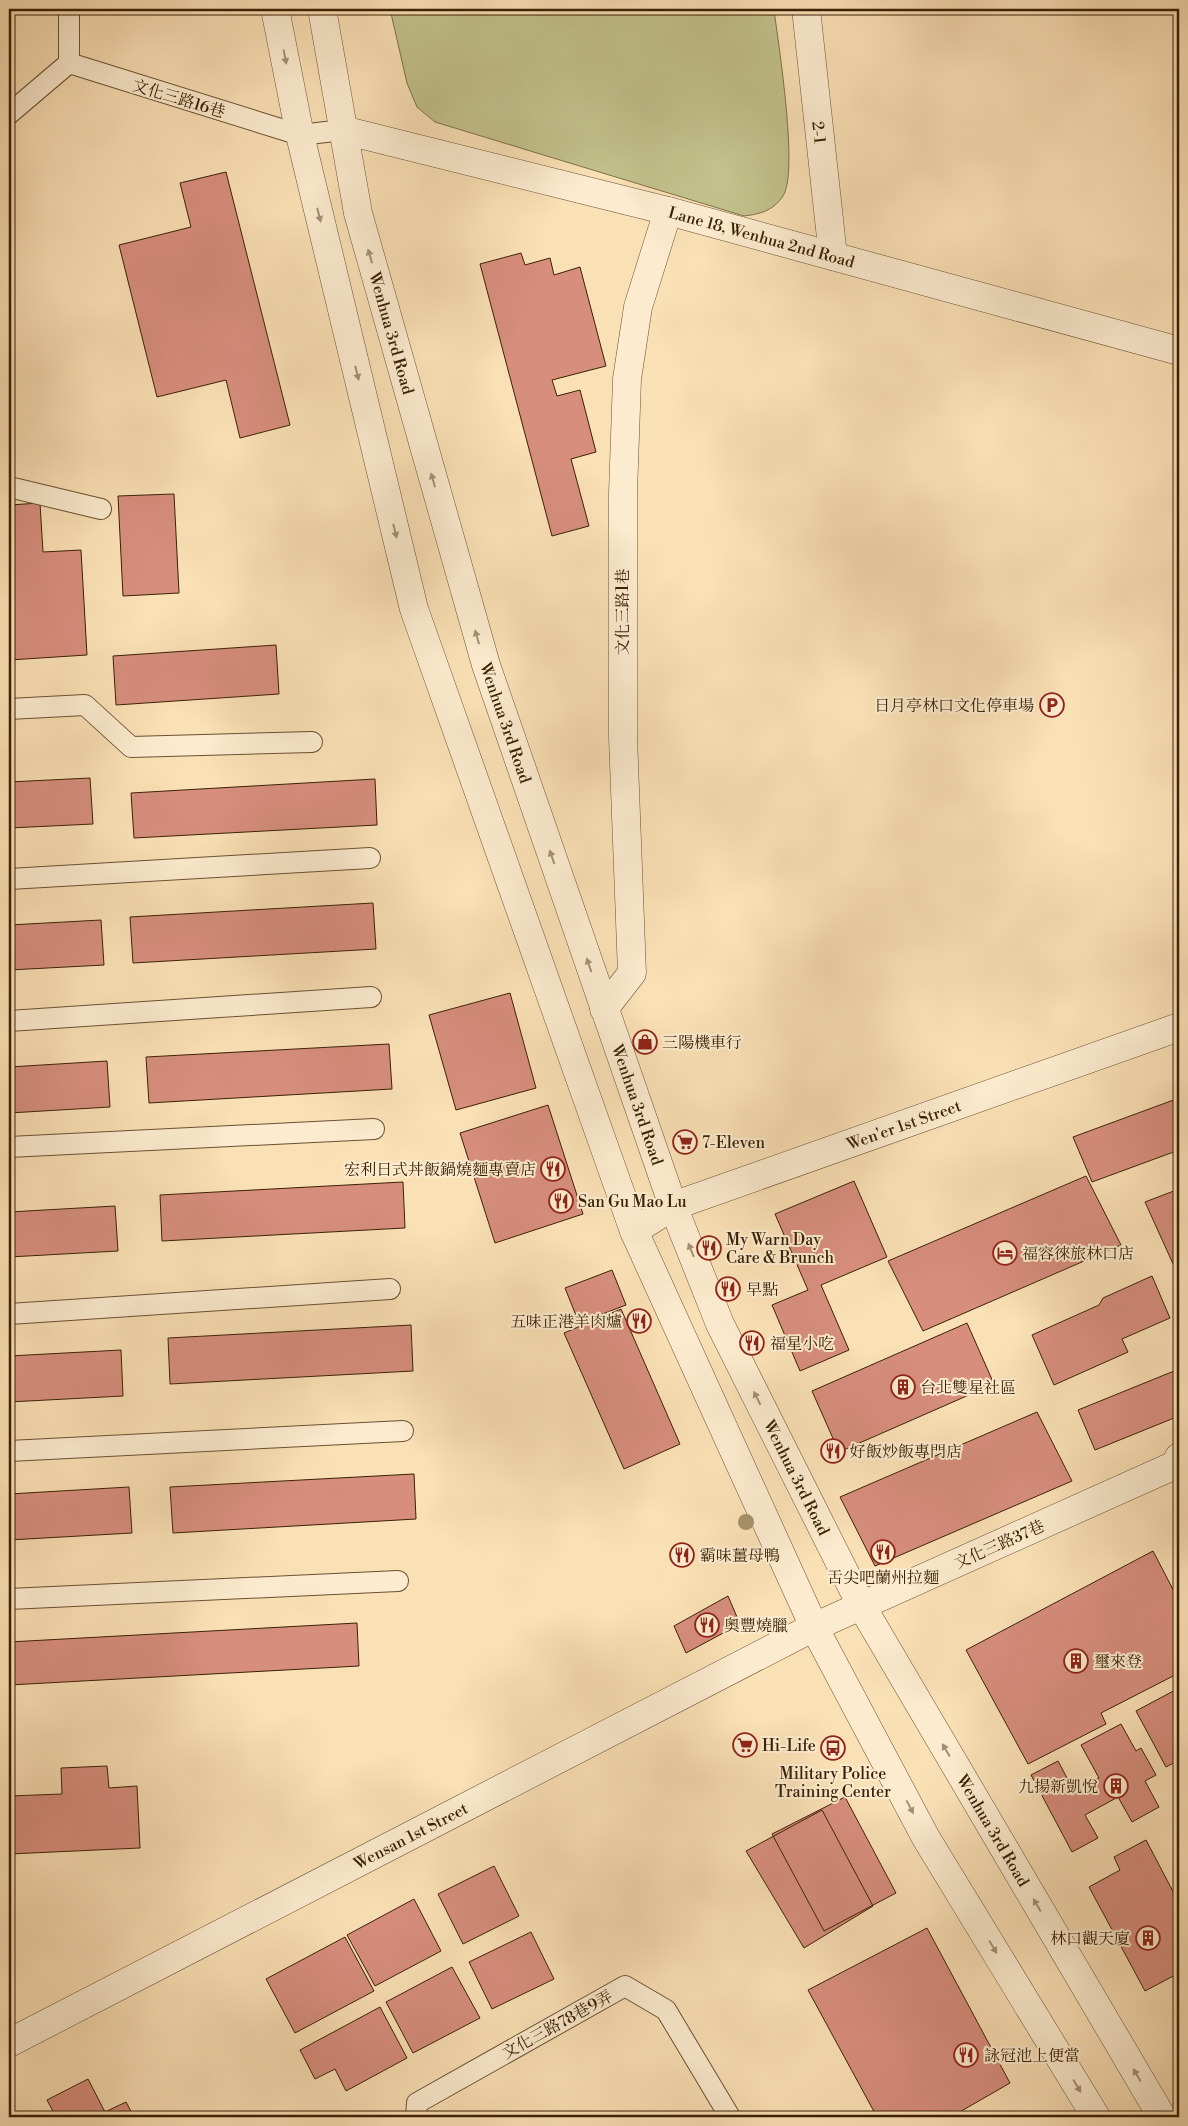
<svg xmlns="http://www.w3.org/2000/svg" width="1188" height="2126" font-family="'Libre Bodoni','Noto Serif TC',serif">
<rect width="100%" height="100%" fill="#fae0b5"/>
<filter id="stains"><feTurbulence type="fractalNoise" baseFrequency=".004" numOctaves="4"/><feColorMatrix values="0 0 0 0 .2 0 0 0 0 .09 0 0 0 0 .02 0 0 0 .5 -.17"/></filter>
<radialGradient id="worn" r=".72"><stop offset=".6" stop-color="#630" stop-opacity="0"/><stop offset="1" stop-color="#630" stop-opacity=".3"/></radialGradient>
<path fill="#c2c18b" stroke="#7e7048" d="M390,9H774C778,43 799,171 783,196C773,211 760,214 744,216L435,122L417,107L407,83Z"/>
<path fill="#d78e7d" stroke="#3b2006" d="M226,172L290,425L240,438L226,380L157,397L119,245L191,227L180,183Z
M521,253L525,265L550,258L554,275L580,267L606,366L552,380L557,396L580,390L596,452L571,459L589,526L552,536L480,264Z
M174,494L179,593L123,596L118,496Z
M40,503L43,552L81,550L87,655L9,660V505Z
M276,645L279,694L116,705L113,656Z
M90,778L93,824L9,828V782Z
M375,779L377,825L134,838L131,793Z
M373,903L376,949L133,963L130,917Z
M101,920L104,965L9,970V925Z
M510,993L536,1088L456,1110L429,1015Z
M389,1044L392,1089L149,1103L146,1057Z
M107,1061L110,1107L9,1113V1067Z
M1179,1098V1150L1092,1182L1073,1137Z
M548,1105L583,1214L495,1243L460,1133Z
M1086,1176L1121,1245L923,1331L888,1261Z
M854,1181L887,1257L821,1285L849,1350L800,1371L772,1305L808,1290L775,1214Z
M403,1182L405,1228L162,1241L160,1195Z
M1179,1189V1277L1145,1202Z
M115,1206L118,1251L9,1257V1212Z
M612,1270L626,1305L579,1323L565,1288Z
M1152,1276L1170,1318L1122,1339L1128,1352L1054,1385L1032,1335L1099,1305L1103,1298Z
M621,1309L680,1444L624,1469L564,1333Z
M967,1323L994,1384L839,1452L812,1391Z
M411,1325L413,1371L170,1384L168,1338Z
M121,1350L123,1396L9,1402V1356Z
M1179,1369V1416L1095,1450L1078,1410Z
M1037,1412L1072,1481L875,1566L840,1497Z
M414,1474L416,1519L173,1533L170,1487Z
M129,1487L132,1533L9,1540V1494Z
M1153,1551L1179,1601V1673L1101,1713L1106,1724L1028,1764L966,1650Z
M728,1596L740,1624L686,1653L674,1626Z
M357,1623L359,1666L9,1685V1642Z
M1179,1688V1760L1166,1767L1136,1711Z
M1121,1724L1136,1751L1141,1748L1156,1775L1145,1781L1159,1807L1132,1822L1118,1797L1085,1815L1098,1838L1072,1852L1031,1775L1058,1761L1074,1791L1099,1778L1081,1745Z
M107,1766L109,1788L137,1786L140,1848L9,1854V1796L62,1794L61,1768Z
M845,1797L896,1893L824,1931L772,1834Z
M822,1810L873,1906L804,1948L746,1851Z
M1146,1840L1179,1903V1973L1145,1991L1089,1887L1120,1870L1114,1857Z
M494,1866L519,1916L463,1944L438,1894Z
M414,1899L441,1951L375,1986L347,1935Z
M927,1928L1010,2083L951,2117H877L808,1990Z
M531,1932L554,1979L492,2009L469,1962Z
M345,1937L374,1991L295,2033L266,1979Z
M452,1967L480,2018L413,2053L386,2002Z
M380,2007L407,2058L346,2091L335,2069L315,2079L300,2050Z
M88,2079L105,2112L126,2102L134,2117H56L47,2100Z"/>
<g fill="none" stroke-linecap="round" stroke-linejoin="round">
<g stroke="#6b5032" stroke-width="22">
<path id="service" d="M69,9V63L300,135L343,130
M9,114L69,63
M9,487L101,509
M9,709L85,705L131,747L312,742
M9,879L370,858
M9,1021L371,997
M9,1147L374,1129
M9,1314L390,1289
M9,1451L403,1431
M9,1599L398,1581
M416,2117L417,2103L625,1986L666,2010L730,2117"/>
</g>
<g stroke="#6b5032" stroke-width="29">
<g id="minor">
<path id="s1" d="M806,9L833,256"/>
<path id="s2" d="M343,130L668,211L1179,351"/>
<path d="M604,1009L632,973L623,737V493L627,379L638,307L668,211"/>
<path id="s3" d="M634,1231L673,1206L1179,1027"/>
<path id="s4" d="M9,2043L814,1627L1175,1465L1179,1457"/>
</g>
</g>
<g stroke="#6b5032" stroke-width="29">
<g id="tertiary">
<path d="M275,9L300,135L414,609L634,1231L814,1627L926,1838L1096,2117"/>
<path id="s5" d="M322,9L358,213L486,665L673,1206L720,1324L861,1605L1162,2117"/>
</g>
</g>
<use href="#service" stroke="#fcebcf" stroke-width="20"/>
<use href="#minor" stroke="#fcebcf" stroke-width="28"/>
<use href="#tertiary" stroke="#fcebcf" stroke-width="28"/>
</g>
<circle fill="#a8916b" cx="746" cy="1522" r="8"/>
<defs><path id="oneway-solid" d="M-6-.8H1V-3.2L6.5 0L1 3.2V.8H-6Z" transform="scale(1.25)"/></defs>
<g fill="#a59075">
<use href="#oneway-solid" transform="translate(285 57) rotate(79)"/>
<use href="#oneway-solid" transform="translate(319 215) rotate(76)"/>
<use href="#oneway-solid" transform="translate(370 256) rotate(-106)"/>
<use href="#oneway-solid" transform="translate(357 373) rotate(76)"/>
<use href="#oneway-solid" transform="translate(433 480) rotate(-106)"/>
<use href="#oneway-solid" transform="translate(395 531) rotate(76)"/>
<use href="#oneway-solid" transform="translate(477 637) rotate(-106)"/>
<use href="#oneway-solid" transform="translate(552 857) rotate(-109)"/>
<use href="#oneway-solid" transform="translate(589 965) rotate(-109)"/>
<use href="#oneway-solid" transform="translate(691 1250) rotate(-112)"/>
<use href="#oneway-solid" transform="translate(757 1398) rotate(-117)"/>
<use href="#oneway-solid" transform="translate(946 1750) rotate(-120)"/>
<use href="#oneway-solid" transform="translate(910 1807) rotate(62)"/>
<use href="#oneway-solid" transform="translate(1037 1905) rotate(-120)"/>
<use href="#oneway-solid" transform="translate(993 1947) rotate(59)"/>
<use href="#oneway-solid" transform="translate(1137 2075) rotate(-120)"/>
<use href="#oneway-solid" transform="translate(1077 2086) rotate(59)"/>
</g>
<defs>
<g id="parking-ring" transform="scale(1.25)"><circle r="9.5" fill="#fcebcf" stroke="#8f2418" stroke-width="1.5"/><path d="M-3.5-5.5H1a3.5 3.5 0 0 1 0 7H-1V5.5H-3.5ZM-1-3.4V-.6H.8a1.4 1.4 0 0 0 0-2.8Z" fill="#8f2418"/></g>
<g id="shop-ring" transform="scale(1.25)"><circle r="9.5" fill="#fcebcf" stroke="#8f2418" stroke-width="1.5"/><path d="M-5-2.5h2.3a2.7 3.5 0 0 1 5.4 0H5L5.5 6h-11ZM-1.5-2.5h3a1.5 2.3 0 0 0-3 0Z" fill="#8f2418"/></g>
<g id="supermarket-ring" transform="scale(1.25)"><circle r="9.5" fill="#fcebcf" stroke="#8f2418" stroke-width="1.5"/><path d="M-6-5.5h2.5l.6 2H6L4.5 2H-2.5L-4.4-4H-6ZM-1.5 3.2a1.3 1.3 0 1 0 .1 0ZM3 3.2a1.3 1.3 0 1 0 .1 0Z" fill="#8f2418"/></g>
<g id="restaurant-ring" transform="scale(1.25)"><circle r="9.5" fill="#fcebcf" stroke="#8f2418" stroke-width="1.5"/><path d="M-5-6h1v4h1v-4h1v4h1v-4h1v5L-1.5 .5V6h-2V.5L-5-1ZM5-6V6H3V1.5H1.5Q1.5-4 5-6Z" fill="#8f2418"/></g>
<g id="hotel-ring" transform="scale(1.25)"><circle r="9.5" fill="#fcebcf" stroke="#8f2418" stroke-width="1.5"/><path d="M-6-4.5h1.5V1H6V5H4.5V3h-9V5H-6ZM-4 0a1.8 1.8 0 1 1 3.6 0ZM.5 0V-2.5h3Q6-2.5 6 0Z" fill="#8f2418"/></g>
<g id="building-ring" transform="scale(1.25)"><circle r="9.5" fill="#fcebcf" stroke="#8f2418" stroke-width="1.5"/><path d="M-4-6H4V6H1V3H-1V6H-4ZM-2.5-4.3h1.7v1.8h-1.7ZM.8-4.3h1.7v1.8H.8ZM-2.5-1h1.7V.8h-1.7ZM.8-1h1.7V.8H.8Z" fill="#8f2418"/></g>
<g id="bus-ring" transform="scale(1.25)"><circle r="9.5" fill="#fcebcf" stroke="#8f2418" stroke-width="1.5"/><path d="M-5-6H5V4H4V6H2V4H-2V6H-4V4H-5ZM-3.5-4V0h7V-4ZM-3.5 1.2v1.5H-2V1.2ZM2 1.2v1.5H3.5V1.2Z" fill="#8f2418"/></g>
</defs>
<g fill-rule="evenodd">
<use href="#parking-ring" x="1052" y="705"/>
<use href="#shop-ring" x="645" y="1042"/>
<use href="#supermarket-ring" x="685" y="1142"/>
<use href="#restaurant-ring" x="553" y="1169"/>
<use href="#restaurant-ring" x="561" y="1201"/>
<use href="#restaurant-ring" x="709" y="1248"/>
<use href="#hotel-ring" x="1005" y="1253"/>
<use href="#restaurant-ring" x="728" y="1289"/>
<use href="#restaurant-ring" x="639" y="1321"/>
<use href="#restaurant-ring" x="752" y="1343"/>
<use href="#building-ring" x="903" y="1387"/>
<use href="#restaurant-ring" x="833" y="1451"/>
<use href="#restaurant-ring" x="883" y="1552"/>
<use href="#restaurant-ring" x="682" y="1555"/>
<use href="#restaurant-ring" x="707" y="1625"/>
<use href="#building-ring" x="1076" y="1661"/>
<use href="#supermarket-ring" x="745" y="1745"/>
<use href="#bus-ring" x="833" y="1748"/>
<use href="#building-ring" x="1116" y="1786"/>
<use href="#building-ring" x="1148" y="1938"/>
<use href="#restaurant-ring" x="966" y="2055"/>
</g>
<g text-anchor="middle" stroke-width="4" stroke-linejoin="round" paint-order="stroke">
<g font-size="16" fill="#3b2006" stroke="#fcebcf">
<text transform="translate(179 98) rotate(17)" y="6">文化三路16巷</text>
<text dy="6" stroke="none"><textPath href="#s1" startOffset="124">2-1</textPath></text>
<text dy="6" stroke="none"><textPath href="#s2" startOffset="432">Lane 18, Wenhua 2nd Road</textPath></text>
<text dy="6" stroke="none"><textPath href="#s5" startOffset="332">Wenhua 3rd Road</textPath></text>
<text transform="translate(622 612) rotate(-90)" y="6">文化三路1巷</text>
<text dy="6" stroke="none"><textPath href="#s5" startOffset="738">Wenhua 3rd Road</textPath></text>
<text dy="6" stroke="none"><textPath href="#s5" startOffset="1142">Wenhua 3rd Road</textPath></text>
<text dy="6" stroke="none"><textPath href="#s3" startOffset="291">Wen'er 1st Street</textPath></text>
<text dy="6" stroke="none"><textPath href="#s5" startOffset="1548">Wenhua 3rd Road</textPath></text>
<text transform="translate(999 1544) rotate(-24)" y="6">文化三路37巷</text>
<text dy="6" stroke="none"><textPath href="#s5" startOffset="1952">Wenhua 3rd Road</textPath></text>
<text dy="6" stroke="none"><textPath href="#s4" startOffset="452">Wensan 1st Street</textPath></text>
<text transform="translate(557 2024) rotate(-29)" y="6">文化三路78巷9弄</text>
</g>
<g font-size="16" fill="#3b2006" stroke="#fcebcf" text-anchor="start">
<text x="1034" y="711" text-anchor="end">日月亭林口文化停車場</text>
<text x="662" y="1048">三陽機車行</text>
<text x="702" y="1148">7-Eleven</text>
<text x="536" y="1175" text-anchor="end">宏利日式丼飯鍋燒麵專賣店</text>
<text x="578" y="1207">San Gu Mao Lu</text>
<text x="726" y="1245">My Warn Day<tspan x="726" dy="18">Care &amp; Brunch</tspan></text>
<text x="1022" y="1259">福容徠旅林口店</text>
<text x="746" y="1295">早點</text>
<text x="622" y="1327" text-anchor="end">五味正港羊肉爐</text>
<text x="770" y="1349">福星小吃</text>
<text x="920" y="1393">台北雙星社區</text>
<text x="850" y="1457">好飯炒飯專門店</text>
<text x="700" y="1561">霸味薑母鴨</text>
<text x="883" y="1583" text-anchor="middle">舌尖吧蘭州拉麵</text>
<text x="724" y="1631">奧豐燒臘</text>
<text x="1094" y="1667">璽來登</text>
<text x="762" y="1751">Hi-Life</text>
<text x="833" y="1779" text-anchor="middle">Military Police<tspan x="833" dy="18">Training Center</tspan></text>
<text x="1098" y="1792" text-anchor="end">九揚新凱悅</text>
<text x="1130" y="1944" text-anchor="end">林口觀天廈</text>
<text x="984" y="2061">詠冠池上便當</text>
</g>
</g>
<rect width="1188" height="2126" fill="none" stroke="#fae0b5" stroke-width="30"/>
<rect x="10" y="10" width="1168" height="2106" fill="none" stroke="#3b2006" stroke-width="2.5"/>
<rect x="15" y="15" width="1158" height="2096" fill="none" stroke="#3b2006"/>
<rect width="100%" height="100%" filter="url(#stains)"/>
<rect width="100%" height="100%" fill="url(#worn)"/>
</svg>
